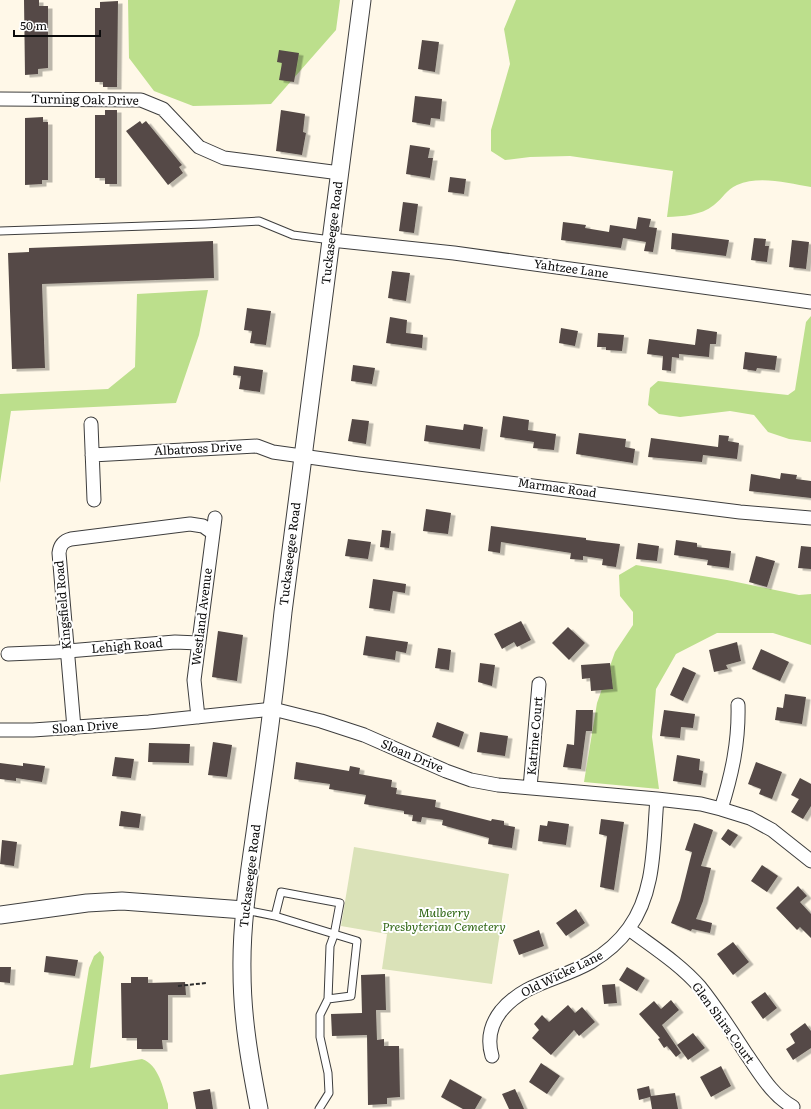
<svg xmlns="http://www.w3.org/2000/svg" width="811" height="1109" font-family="Literata,serif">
<defs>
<filter id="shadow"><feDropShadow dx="4.5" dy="2.5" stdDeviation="0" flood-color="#0004"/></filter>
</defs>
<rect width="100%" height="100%" fill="#fff8e8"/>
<path fill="#bcdf8c" d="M128,0H340L336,30L271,104L193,106L154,91L129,58Z
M516,0H811V187C788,183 759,175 737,185C726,190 723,198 714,205C700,216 683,216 667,217L673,171L570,156L530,157L505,160L491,151V130L510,64L504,29Z
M208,290L199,335L176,403L11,411L0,483V394L108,389L135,367L137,294Z
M811,316V442L789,439L768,432L754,415L730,411L680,417L659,414L648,405L650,388L658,381L788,395L795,390L806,322Z
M636,565L727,580L799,595L811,594V645L773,633H717L676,654L656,689L652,737L659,789L584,782L597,703L615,652L633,625V612L620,596L619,575Z
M100,951L104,957L103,966L90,1068L142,1059C159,1065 163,1088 168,1104V1109H0V1075L73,1065L89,968L94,956Z"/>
<path fill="#dae2b8" d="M354,847L509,874L492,984L382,969L387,934L341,926Z"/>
<path fill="#544a46" filter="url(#shadow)" d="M24,0H39V6H48V68L38,69V74L25,75Z
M118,1L117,87H103V82H95V8H100V2Z
M422,40L439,42L435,72L418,69Z
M279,50L299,53L294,82L279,80L282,63L277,62Z
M415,96L442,99L440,119L431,118L430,125L412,122Z
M105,110H117V184H105V178H95V115H105Z
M281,110L305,114L303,132L306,133L302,155L276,151Z
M43,117V122H48V180H42V184L25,185V118Z
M140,121L142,124L146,121L182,165L179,167L183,173L168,185L126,131Z
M410,145L430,148L428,158H433L430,178L406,174Z
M450,177L466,179L464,194L448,192Z
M403,202L418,204L414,233L399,231Z
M638,217L651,219L649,227L657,228L653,252L644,251L646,242L623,238L621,248L561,240L563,222L586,225L585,228L609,232L610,225L636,229Z
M672,233L729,240L726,256L671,249Z
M754,238L766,239L765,246H769L767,262L751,260Z
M792,240L809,242L806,269L789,267Z
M213,241L214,278L42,284L45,368L12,369L8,253L29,252V248Z
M392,271L410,273L406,301L388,298Z
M247,308L271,311L266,345L250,343L252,331L244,330Z
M390,317L407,320L406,333L423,335L422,348L386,343Z
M561,328L578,331L575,346L559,343Z
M697,329L717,332L716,344H710L709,357L679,354V358L672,357L671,371L662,370L663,356L647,354L649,339L695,345Z
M598,333L624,335L622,351L606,350V347H597Z
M745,352L777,356L775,370L757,368L756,371L743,369Z
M353,365L375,368L372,384L351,381Z
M234,366L263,370L260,392L239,389L241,376L233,375Z
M503,416L529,420L528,430L556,434L554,450L533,448L534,442L500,437Z
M352,419L369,421L366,444L348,441Z
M464,424L483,427L480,449L424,441L426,425L463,430Z
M579,433L626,439L625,447L635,449L633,463L576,454Z
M719,435L729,436L728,441L739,443L737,459L703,455L702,462L648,457L651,438L718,447Z
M781,473L797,475L796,479L811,481V498L749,491L751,474L780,479Z
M426,509L451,513L448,534L423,531Z
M491,526L586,538V540L620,544L616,567L602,565L603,559L583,556V560L570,559L571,553L501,542L500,553L488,551Z
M382,530L391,531L389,548L380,547Z
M348,539L371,542L368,559L345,556Z
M676,540L697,543V547L731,551L729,568L707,565L708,560L674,555Z
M638,543L659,546L657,561L636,559Z
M801,546L811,547V569L798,568Z
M756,556L775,561L767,587L749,582Z
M373,579L406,584L405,593L393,591L390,611L369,608Z
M521,621L531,640L517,647L514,642L502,649L494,634Z
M568,627L585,643L569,660L552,643Z
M218,631L243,635L237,681L212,677Z
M366,636L408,642L406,653L396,651L395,660L363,655Z
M737,642L741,661L726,665L728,669L714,672L709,650Z
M438,648L451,650L449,670L435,668Z
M761,649L789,662L780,681L752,669Z
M480,663L495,665L492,686L478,682Z
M610,663L613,689L591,691L590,678L582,679L581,665Z
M683,667L696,673L683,701L670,695Z
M785,694L806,697L802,724L775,720L777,707L783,708Z
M576,710H593L592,731H586L581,769L563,767L567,744L574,745Z
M664,710L695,714L693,728L681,727L680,738L660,736Z
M437,722L464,732L459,747L432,737Z
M480,732L508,736L505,756L477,752Z
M213,742L232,745L227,777L208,775Z
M149,743L190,744L189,763L148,762Z
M677,755L700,759L699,770L703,771L701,785L673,781Z
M115,757L134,759L131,778L112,776Z
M296,762L349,771L350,766L360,768L359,774L392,780L391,787L397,788L396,794L436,800L435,807L491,821L492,819L504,821V825L515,827L512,848L488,844L489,838L442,825L443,820L422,817L421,822L412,821L413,815L404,814V811L364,804L366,795L329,789L330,784L294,779Z
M756,762L782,772L772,799L759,794L761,789L748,784Z
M0,763L23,766V763L45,766L42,782L16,778V781L0,779Z
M800,778L811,784V806L803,819L791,812L799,799L791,795Z
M121,811L141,814L139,828L119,826Z
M601,819L624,822L614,890L600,887L607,836L599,834Z
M548,821L569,824L566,845L538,841L540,825L547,826Z
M694,823L713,830L701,866L711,868L703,901L696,919L712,923L710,933L692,929L691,931L671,923L680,900L692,852L685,850Z
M728,829L738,835L730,846L721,839Z
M2,840L17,842L14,866L0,864Z
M762,865L778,876L767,892L751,881Z
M798,886L807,896L800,902L811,914V938L800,927L797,930L776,908Z
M576,909L585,923L566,936L556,923Z
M539,930L544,946L519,955L513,940Z
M733,942L749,962L733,975L717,954Z
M46,956L78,960L75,976L44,972Z
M0,967H11L10,983L0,982Z
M627,967L645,978L637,991L619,980Z
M385,974L386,1010H376L377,1040L384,1039V1046H399L400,1097L387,1098V1104L368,1105L367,1035L332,1036L331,1014L362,1013L361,975Z
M131,977H148V983L185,982L186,995H168V1040H162L163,1049H137V1038H122L121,983H131Z
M615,984L617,1003L604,1004L602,985Z
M765,992L777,1008L763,1019L751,1002Z
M671,1000L679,1010L662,1025L681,1053L676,1057L667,1046L664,1048L658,1039L660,1038L639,1014L654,1001L661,1009Z
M568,1005L575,1013L582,1007L595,1022L579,1036L574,1030L551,1055L532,1038L539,1030L534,1024L542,1015L549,1022Z
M805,1023L811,1031V1048L793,1060L786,1049L795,1043L790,1034Z
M693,1033L705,1048L688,1060L677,1045Z
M541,1063L560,1076L547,1094L529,1082Z
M721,1066L731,1086L711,1097L700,1077Z
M450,1079L482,1097L475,1109H463L441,1097Z
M649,1086L651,1096L675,1093L678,1109H652L650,1097L639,1100L637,1089Z
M210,1089L213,1109H196L193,1092Z
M515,1089L521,1102L524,1109H509L502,1094Z"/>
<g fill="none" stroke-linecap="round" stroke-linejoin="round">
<g stroke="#3e3e3e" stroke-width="9">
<path id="service" d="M0,231L205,224L259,221L293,235L331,240
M245,910L275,916L281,892L340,903L334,935L330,946L328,999
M275,916L357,941L351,996L328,999L320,1015V1037L328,1073L329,1093L319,1109"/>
</g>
<g stroke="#3e3e3e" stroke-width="15">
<path id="minor" d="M0,99L141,100L163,109L199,147L224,158L340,173
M331,240L454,253L811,302
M91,424L94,500
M92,455L257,446L273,452L359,464L740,512L811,518
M8,654L56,652L175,642L199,643
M198,717L194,680L215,518
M74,728L59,553C60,545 63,541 71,539L190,524L203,526L213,533
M0,730H33L149,722L273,709L321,721L364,735L446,771L471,780L498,785L657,799L701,804L721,809L750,818L772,830L811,861
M530,788L539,684
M721,809C732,774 739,742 738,705
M629,929C653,947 680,964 700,987C717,1008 732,1032 747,1055C761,1075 772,1095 793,1107
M492,1056C487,1039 490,1025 501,1011C525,982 560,980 591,962C606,953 619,942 629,928C656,891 653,842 657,799"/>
</g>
<g stroke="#3e3e3e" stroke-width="19">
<path id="tertiary" d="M0,915L87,903L122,901L244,910
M259,1109C250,1063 242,1018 242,971C241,917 251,864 258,811C268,745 276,679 283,612L362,0"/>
</g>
<path stroke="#2d2d2d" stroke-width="2" stroke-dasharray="4 2" stroke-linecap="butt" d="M178,986L206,983"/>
<use href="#service" stroke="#fff" stroke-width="7"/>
<use href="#minor" stroke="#fff" stroke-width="13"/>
<use href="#tertiary" stroke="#fff" stroke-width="17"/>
</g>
<g text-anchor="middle" stroke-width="4" stroke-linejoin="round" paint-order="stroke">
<g font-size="12" fill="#0b0b0b" stroke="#fff">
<text transform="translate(85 100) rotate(1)" y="4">Turning Oak Drive</text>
<text transform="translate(332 233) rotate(-83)" y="4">Tuckaseegee Road</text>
<text transform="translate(571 269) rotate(8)" y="4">Yahtzee Lane</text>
<text transform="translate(198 449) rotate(-3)" y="4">Albatross Drive</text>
<text transform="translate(557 488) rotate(8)" y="4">Marmac Road</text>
<text transform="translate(290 554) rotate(-83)" y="4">Tuckaseegee Road</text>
<text transform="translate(63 605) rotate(-95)" y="4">Kingsfield Road</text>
<text transform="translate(202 617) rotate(-83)" y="4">Westland Avenue</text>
<text transform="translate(127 646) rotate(-5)" y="4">Lehigh Road</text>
<text transform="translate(85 727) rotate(-4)" y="4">Sloan Drive</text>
<text transform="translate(535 736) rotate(-85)" y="4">Katrine Court</text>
<text transform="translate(412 756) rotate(23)" y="4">Sloan Drive</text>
<text transform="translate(250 876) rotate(-83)" y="4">Tuckaseegee Road</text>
<text transform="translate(562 974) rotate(-26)" y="4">Old Wicke Lane</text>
<text transform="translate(723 1023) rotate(54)" y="4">Glen Shira Court</text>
</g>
<g font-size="12" font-style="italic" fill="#316816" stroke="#fff">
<text x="444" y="917">Mulberry<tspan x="444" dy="14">Presbyterian Cemetery</tspan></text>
</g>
</g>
<path d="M14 30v6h86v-6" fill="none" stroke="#0b0b0b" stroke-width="2"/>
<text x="20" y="30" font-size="12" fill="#0b0b0b" stroke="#ffffff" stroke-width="3" paint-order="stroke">50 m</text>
</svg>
